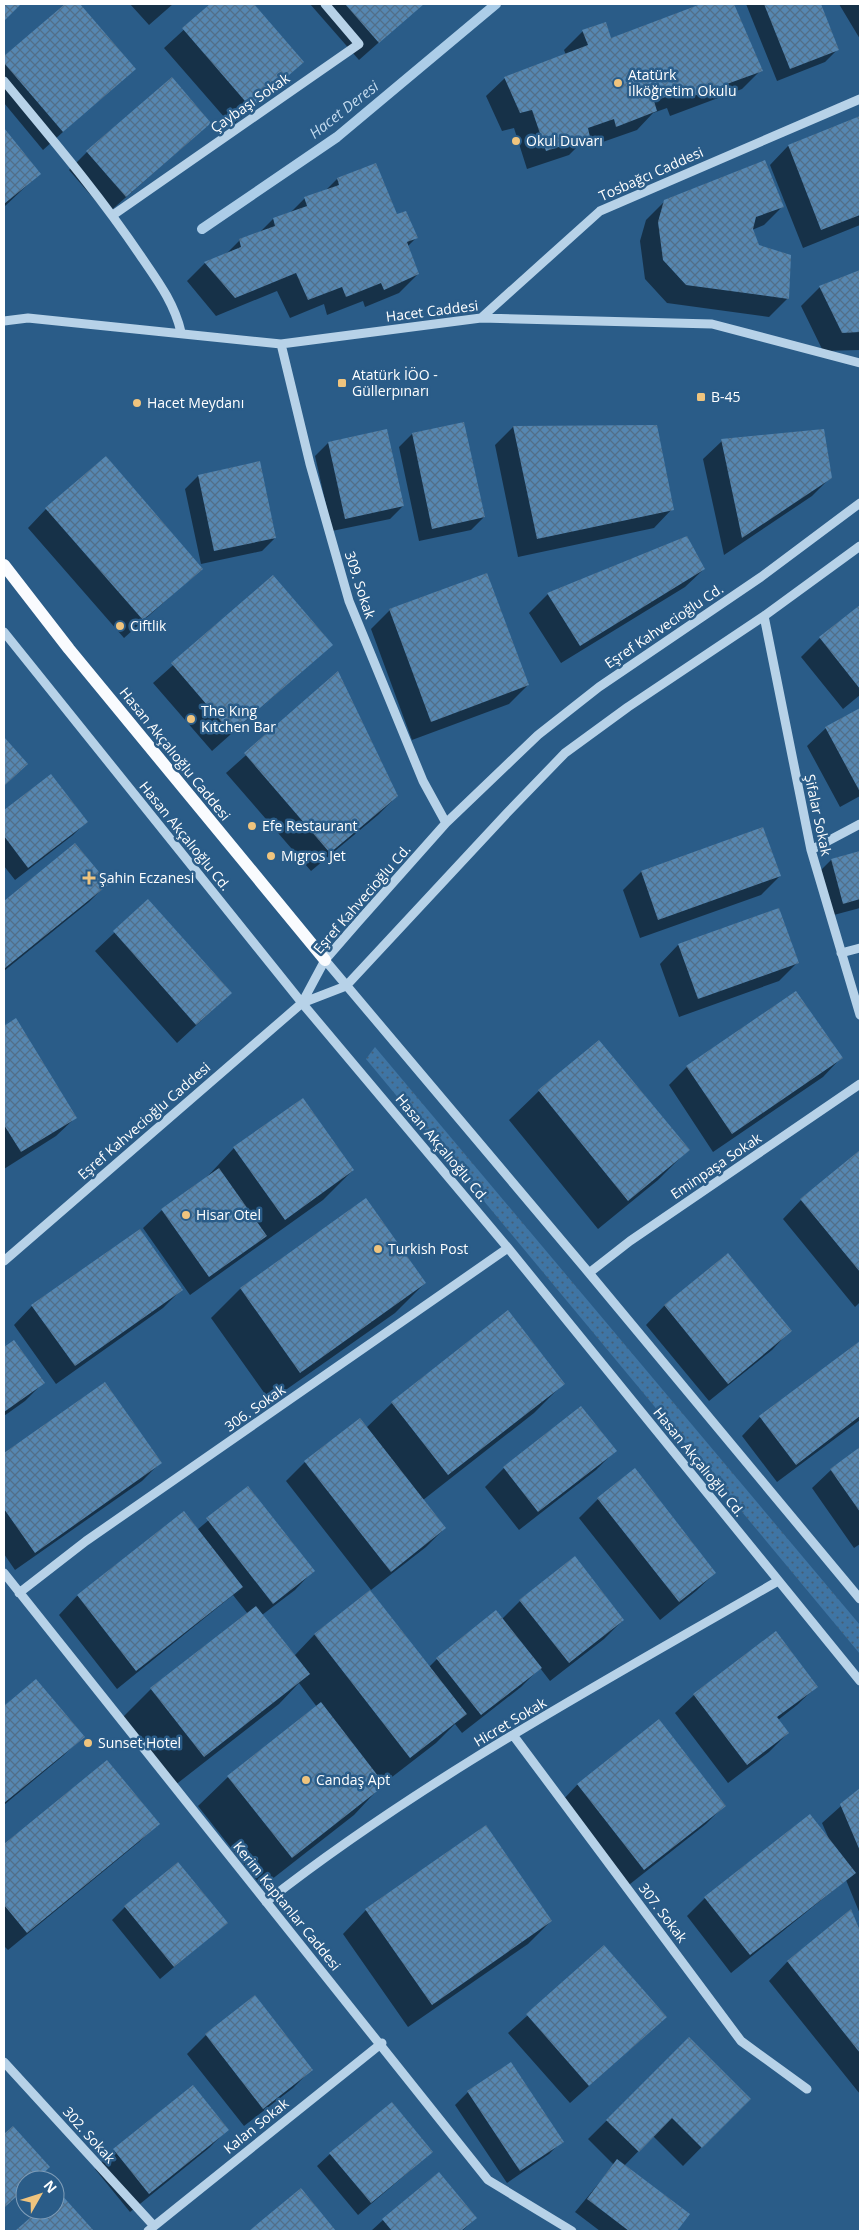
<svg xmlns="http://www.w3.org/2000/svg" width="864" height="2235" font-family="'Open Sans',sans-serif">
<defs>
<pattern id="grass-dots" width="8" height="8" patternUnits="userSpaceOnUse" patternTransform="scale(1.25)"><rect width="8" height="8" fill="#3f75a4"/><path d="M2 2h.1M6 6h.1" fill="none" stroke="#465e74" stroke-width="1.8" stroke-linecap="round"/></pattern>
<pattern id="building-cross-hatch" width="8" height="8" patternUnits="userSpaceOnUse" patternTransform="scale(1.25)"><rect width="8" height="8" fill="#5687b1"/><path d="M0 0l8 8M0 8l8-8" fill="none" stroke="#526f89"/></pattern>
</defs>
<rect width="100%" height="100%" fill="#2a5c88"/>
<path fill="url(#grass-dots)" d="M375,1047L860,1625V1654L366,1059Z"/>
<path fill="#0007" d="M67,4H78L134,68L43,150L4,103V58Z
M130,4H173L149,25Z
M212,4H252L302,62L232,126L164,48Z
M310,4H422L359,60Z
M704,4H733L761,70L742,89L670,116L667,108L653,113L637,130L597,144L595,137L583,141L569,155L527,169L514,128L502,131L486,96L505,78L566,55L564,50L583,31L610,39Z
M746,4H820L838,49L825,62L777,81Z
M839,4H860V39Z
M860,118V225L803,248L770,165L788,146Z
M210,123L107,214L69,170L87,152Z
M4,130L39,174L4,207Z
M337,179L396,216L417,237L407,247L418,274L399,293L365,307L363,301L327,315L324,304L290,318L277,291L216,316L187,281L205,263L225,255L240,240L259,233L273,219L290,213L305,198L325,191Z
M665,201L782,207L764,225L752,230L758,246L788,298L769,317L667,303L645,279L640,241L646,220Z
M860,271V350L823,351L801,306L820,287Z
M463,423L484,517L471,530L419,541L399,447L412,434Z
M656,426L672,509L654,528L518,557L495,445L513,427Z
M722,441L831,477L812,496L724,555L703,459Z
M328,443L403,506L390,519L332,531L315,456Z
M259,463L275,538L262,551L201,564L185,489L198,476Z
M46,509L201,569L124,638L28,528Z
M704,569L685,587L561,663L529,613L548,594Z
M272,577L331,645L212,751L153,683Z
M860,606V695L843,709L801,657L820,638Z
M390,610L528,685L509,704L412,740L371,629Z
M338,673L397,796L378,815L311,871L226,773Z
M860,709V796L840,807L807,746L826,728Z
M51,776L86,822L73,835L15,880L4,866V812Z
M75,845L107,884L89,902L4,971V903Z
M860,852V908L830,916L818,873L831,860Z
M641,872L780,876L761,895L640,938L623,890Z
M148,901L231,993L177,1043L95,951Z
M678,945L798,962L779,981L679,1017L660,964Z
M16,1020L75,1118L56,1136L4,1169V1028Z
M841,1058L823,1077L713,1152L669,1085L687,1067Z
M539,1091L688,1150L658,1180L598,1229L509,1120Z
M234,1148L353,1170L323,1200L190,1295L143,1228L162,1210L205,1179Z
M860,1152V1302L855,1307L783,1219L801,1200Z
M366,1200L425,1283L395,1313L270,1401L211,1318L240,1289Z
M727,1254L790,1331L772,1350L709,1401L646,1325L664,1306Z
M181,1290L163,1308L56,1384L14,1325L32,1306Z
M507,1312L563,1384L534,1413L423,1500L445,1528L426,1547L371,1590L286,1481L305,1462L360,1419L366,1428L392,1403Z
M13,1342L43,1383L25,1401L4,1416V1348Z
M860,1342V1420L777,1482L742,1436L760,1417Z
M104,1384L160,1463L142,1481L15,1570L4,1554V1455Z
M581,1408L615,1451L596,1470L519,1530L485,1487L504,1468Z
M860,1449V1544L854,1548L812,1488L831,1470Z
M634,1470L715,1573L696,1591L660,1620L579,1518L598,1499Z
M248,1487L313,1571L295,1590L262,1615L294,1656L314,1635L370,1591L429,1667L437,1659L502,1619L520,1601L623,1620L604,1639L550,1681L540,1668L521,1687L462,1733L455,1724L436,1743L383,1784L354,1815L262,1887L198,1806L228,1777L317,1707L299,1683L279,1704L174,1786L121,1719L151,1689L248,1614L233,1595L117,1689L59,1615L77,1596L184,1513L197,1530Z
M36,1681L83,1736L64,1755L4,1805V1707Z
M816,1687L797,1705L778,1720L788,1733L769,1752L728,1783L675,1713L694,1695Z
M659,1721L725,1805L706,1824L625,1888L559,1804L577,1785Z
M107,1761L158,1824L139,1842L8,1950L4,1946V1845Z
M860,1789V1914L846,1880L731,1973L687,1916L705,1898L829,1839L822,1823Z
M125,1907L226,1923L160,1979L112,1920Z
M366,1910L551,1921L528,1944L408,2027L343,1934Z
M850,1911L860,1935V2094L769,1981L787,1962Z
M604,1947L666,2017L570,2103L508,2033Z
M255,1997L311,2070L293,2088L244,2126L187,2054L206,2035Z
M689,2039L749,2099L683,2166L653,2136L624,2166L688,2215L675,2231H600L575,2212L614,2165L588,2139Z
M510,2064L562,2141L549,2154L507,2183L455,2105L468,2092Z
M193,2087L227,2130L209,2148L130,2212L95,2169L114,2150Z
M13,2127L35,2180H25V2189L4,2208V2136Z
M432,2152L358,2215L317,2166L330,2154Z
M301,2190L334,2231H251Z
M59,2194L92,2231H17L41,2210H55V2198Z
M476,2218L462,2231H371L383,2220Z"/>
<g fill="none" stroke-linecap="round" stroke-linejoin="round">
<path stroke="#accde8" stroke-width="10" d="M202,229L337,137L496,4"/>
</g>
<path fill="url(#building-cross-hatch)" d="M4,4H21L4,21Z
M65,4H80L136,69L63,132L4,63V56Z
M210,4H254L304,62L251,108L182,28Z
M345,4H424L379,43Z
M701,4H734L763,71L688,98L685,90L654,101L657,111L616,127L614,119L588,128L590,137L546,151L532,110L520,113L504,77L588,45L582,30L606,22L611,38Z
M764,4H821L839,50L790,69Z
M172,77L211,123L126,197L86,151Z
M860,116V215L821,230L788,145Z
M4,128L41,174L4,204Z
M765,160L784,207L756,217L753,229L759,245L791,255L789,299L686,285L663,260L658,222L664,200Z
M376,163L397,214L406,211L418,238L407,242L419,274L384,290L381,283L346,297L342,287L308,300L296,273L235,298L204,262L241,247L239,239L275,226L273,218L307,206L304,197L339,185L337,178Z
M860,270V332L842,333L819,286Z
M464,422L485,517L432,529L412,433Z
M657,425L674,510L537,539L513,426Z
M387,429L404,506L345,519L328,442Z
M824,429L832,478L742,538L721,439Z
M106,456L203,569L143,620L45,508Z
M260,461L276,538L214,551L198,475Z
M687,536L705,569L580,646L547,593Z
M487,573L529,685L431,722L389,609Z
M273,575L333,645L231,733L171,663Z
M860,605V689L819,637Z
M338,671L398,796L330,853L244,753Z
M860,708V792L825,727Z
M4,737L28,764L4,786Z
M51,774L88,822L28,868L4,836V810Z
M763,827L781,876L658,920L641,871Z
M75,843L109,884L5,968L4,901Z
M860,851V899L843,904L831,859Z
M148,899L232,993L196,1025L113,931Z
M779,908L799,963L698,999L678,944Z
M796,991L843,1058L732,1134L686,1066Z
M16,1018L77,1118L21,1152L4,1125V1026Z
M599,1040L690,1150L628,1201L538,1090Z
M303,1098L354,1170L285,1220L233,1147Z
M860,1150V1272L800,1199Z
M219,1168L267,1236L209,1277L161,1209Z
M366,1198L426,1283L300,1373L240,1288Z
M140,1229L183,1290L75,1366L31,1305Z
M728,1253L792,1331L728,1384L664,1305Z
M508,1310L565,1384L448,1475L391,1402Z
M14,1340L45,1383L4,1412V1347Z
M860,1341V1416L796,1465L759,1416Z
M105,1382L162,1463L35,1553L4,1509V1453Z
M581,1406L617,1451L538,1512L503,1467Z
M360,1418L446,1528L391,1572L304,1461Z
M860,1447V1512L830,1469Z
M635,1468L716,1573L679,1602L597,1498Z
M248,1486L315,1571L273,1604L206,1518Z
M184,1511L243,1587L136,1671L77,1595Z
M575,1556L624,1620L569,1663L519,1600Z
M370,1590L467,1714L410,1758L314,1634Z
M256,1606L310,1674L204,1757L150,1688Z
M496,1610L542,1668L481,1715L436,1658Z
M776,1631L818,1687L777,1717L789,1733L747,1765L693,1694Z
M36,1679L85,1737L4,1803V1706Z
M321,1702L385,1785L292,1858L227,1776Z
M659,1719L726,1806L644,1870L577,1784Z
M107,1760L160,1824L27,1933L4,1905V1844Z
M860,1788V1851L840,1804Z
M810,1814L856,1873L750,1955L704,1897Z
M486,1825L552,1921L432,2005L365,1909Z
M178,1862L228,1923L174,1967L124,1906Z
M851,1909L860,1931V2053L787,1961Z
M604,1945L667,2017L589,2086L526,2014Z
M255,1995L313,2070L263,2109L205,2034Z
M689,2037L751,2099L702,2148L672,2118L639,2152L606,2120Z
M511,2062L564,2142L520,2171L467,2091Z
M193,2085L229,2130L149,2194L113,2149Z
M392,2102L433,2152L371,2203L329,2153Z
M13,2126L50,2167L36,2180H25V2189L4,2208V2134Z
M617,2159L690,2214L677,2231H629L587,2199Z
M439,2172L477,2218L461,2231H392L382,2219Z
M301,2188L336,2231H249Z
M59,2192L94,2231H15L39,2210H55V2196Z"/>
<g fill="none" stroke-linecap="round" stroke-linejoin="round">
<path stroke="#b7d2e8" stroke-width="9" d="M4,81C51,138 99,194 140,255C157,280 174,302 181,332
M113,215L359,44L325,4
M481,318L600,211L860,99
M4,321L28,318L281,344L481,318L712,324L860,363
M281,344L310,464L349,601L423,781L446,823
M764,616L811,850L860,1015
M4,632L302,1003L508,1248L860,1681
M811,850L860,824
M841,953L860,948
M325,960L589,1273L860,1599
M302,1003L325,960L358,922L446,823L538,735L599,687L761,577L860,503
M4,1261L302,1003L346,986L507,813L565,753L628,707L764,616L860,546
M589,1273L630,1241L860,1084
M4,1573L488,2180L572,2231
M19,1593L86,1541L508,1248
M513,1735L741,2041L807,2089
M266,1902C424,1778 604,1682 778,1581
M4,2062L154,2226
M148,2231L382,2043"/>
<path stroke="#f9fbfe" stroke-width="12" d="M4,565L69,649L325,960"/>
</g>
<g fill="#efc47e" stroke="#2a5c88" stroke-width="2">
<circle cx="618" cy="83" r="5"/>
<circle cx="516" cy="141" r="5"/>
<rect x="337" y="378" width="10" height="10" rx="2.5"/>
<rect x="696" y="392" width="10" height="10" rx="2.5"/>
<circle cx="137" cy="403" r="5"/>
<circle cx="120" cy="626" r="5"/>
<circle cx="191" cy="719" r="5"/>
<circle cx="252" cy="826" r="5"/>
<circle cx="271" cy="856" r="5"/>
<path d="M86.5 870.5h5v5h5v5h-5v5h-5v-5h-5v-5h5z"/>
<circle cx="186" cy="1215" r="5"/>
<circle cx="378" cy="1249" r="5"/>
<circle cx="88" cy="1743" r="5"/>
<circle cx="306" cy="1780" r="5"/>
</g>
<g text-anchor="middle" stroke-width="5" stroke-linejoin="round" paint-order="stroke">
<g font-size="14" fill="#fff" stroke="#2a5c88" text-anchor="start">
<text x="628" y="80">Atatürk<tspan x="628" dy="16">İlköğretim Okulu</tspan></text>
<text x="526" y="146">Okul Duvarı</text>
<text x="352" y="380">Atatürk İÖO -<tspan x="352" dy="16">Güllerpınarı</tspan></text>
<text x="711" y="402">B-45</text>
<text x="147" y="408">Hacet Meydanı</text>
<text x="130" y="631">Ciftlik</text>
<text x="201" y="716">The Kıng<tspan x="201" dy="16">Kıtchen Bar</tspan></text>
<text x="262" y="831">Efe Restaurant</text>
<text x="281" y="861">Mıgros Jet</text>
<text x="99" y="883">Şahin Eczanesi</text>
<text x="196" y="1220">Hisar Otel</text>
<text x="388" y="1254">Turkish Post</text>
<text x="98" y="1748">Sunset Hotel</text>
<text x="316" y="1785">Candaş Apt</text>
</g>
<g font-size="14" fill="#fff" stroke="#2a5c88">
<text transform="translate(250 103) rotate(-35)" y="5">Çaybaşı Sokak</text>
<text transform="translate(651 174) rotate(-24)" y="5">Tosbağcı Caddesi</text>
<text transform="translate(432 311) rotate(-7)" y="5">Hacet Caddesi</text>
<text transform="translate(360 585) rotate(72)" y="5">309. Sokak</text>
<text transform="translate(664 626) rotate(-34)" y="5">Eşref Kahvecioğlu Cd.</text>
<text transform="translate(175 754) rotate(51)" y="5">Hasan Akçalıoğlu Caddesi</text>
<text transform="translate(818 815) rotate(78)" y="5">Şifalar Sokak</text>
<text transform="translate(185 836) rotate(51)" y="5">Hasan Akçalıoğlu Cd.</text>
<text transform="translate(362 899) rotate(-49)" y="5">Eşref Kahvecioğlu Cd.</text>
<text transform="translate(144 1121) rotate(-41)" y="5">Eşref Kahvecioğlu Caddesi</text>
<text transform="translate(442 1148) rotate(50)" y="5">Hasan Akçalıoğlu Cd.</text>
<text transform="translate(716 1166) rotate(-34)" y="5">Eminpaşa Sokak</text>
<text transform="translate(255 1408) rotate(-35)" y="5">306. Sokak</text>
<text transform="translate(699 1462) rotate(51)" y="5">Hasan Akçalıoğlu Cd.</text>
<text transform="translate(510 1722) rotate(-31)" y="5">Hicret Sokak</text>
<text transform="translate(287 1906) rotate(51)" y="5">Kerim Kaptanlar Caddesi</text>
<text transform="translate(663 1913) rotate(53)" y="5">307. Sokak</text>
<text transform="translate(256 2126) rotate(-39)" y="5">Kalan Sokak</text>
<text transform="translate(89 2135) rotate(48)" y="5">302. Sokak</text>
</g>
<g font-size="15" font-style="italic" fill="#c3dbef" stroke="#2a5c88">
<text transform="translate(344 110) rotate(-38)" y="5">Hacet Deresi</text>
</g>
</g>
<rect width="864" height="2235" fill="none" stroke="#ffffff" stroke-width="10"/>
<g transform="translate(40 2195) rotate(51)"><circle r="24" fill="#2a5c88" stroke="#7f9db8"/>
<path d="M0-4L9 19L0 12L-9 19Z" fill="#efc47e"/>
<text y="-8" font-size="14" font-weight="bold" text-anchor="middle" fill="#ffffff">N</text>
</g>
</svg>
